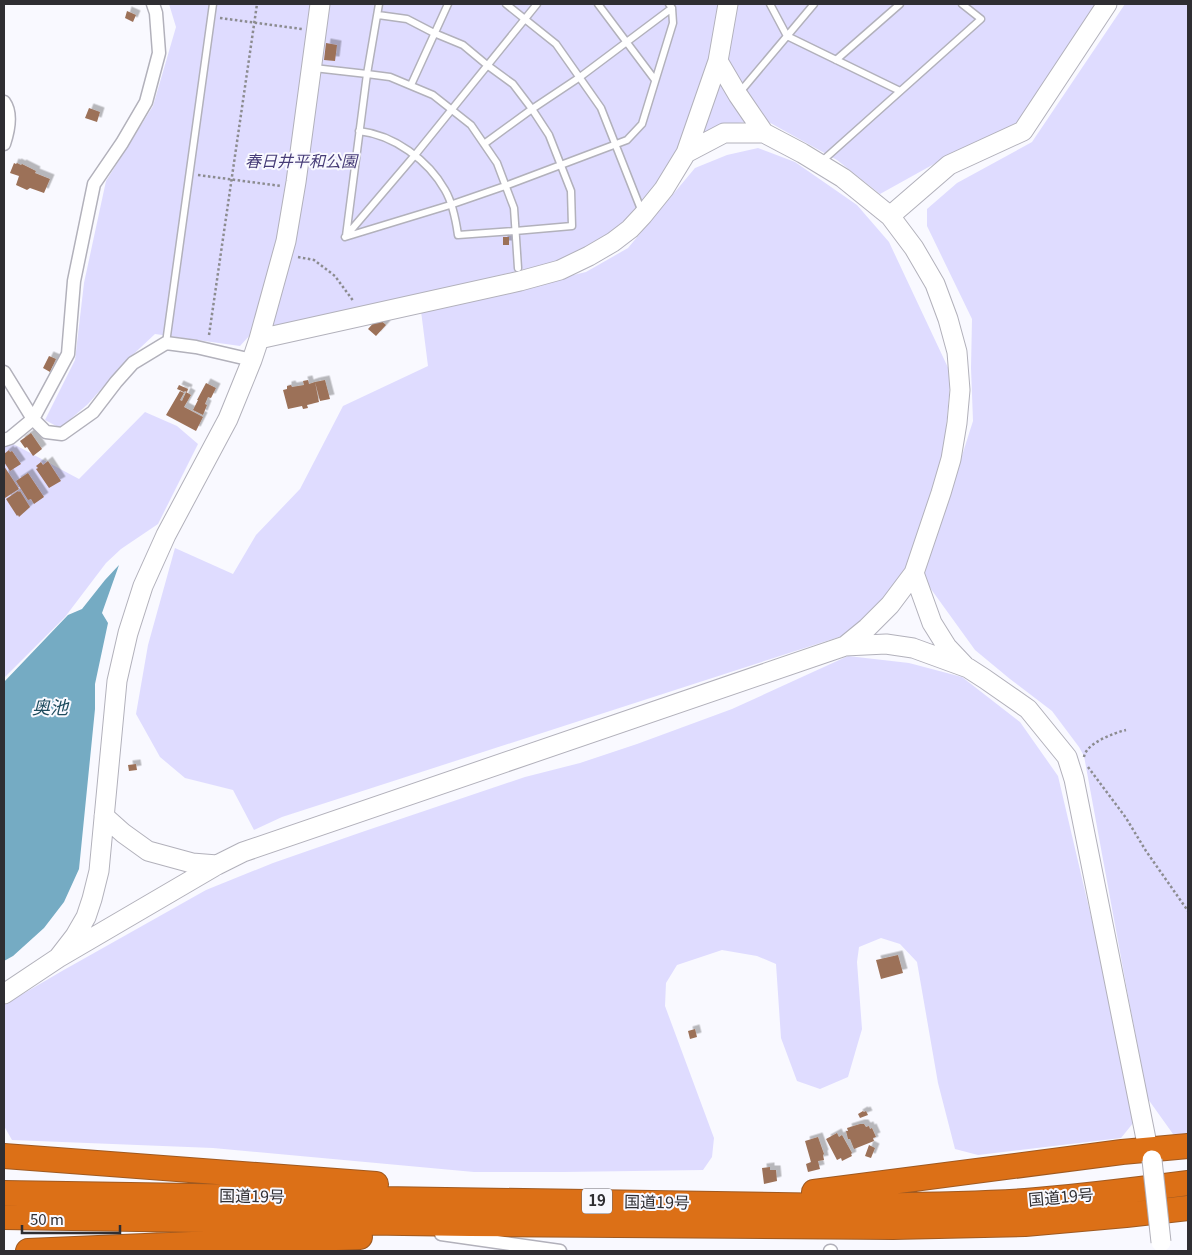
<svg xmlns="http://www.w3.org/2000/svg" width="1192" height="1255" font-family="Georgia,'Noto Sans JP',serif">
<defs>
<filter id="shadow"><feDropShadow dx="4.5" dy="-4.5" stdDeviation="0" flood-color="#0004"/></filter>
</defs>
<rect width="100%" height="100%" fill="#f9f9ff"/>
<path fill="#dfdcff" d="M169,4H1099L1018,125L943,159L880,194L837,160L765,120L721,125L660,180L634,215L607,237L564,260L251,334L240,346L155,334L124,363L88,404L60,428L45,420L75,360L84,283L106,181L153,106L176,27Z
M1125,4H1188V1135L1173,1134L1148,1099L1129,1001L1084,756L1079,747L1052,711L1010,679L975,650L923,578L973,421L971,368L972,319L927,226V209L957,183L1032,142Z
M758,148L795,162L857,205L889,242L951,374L943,462L906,574L876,608L845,635L282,817L254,830L233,790L185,778L160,757L136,714L148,645L175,548L233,574L256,535L300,489L343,406L428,366L421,311L586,272L628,248L695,168L727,155Z
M145,412L177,426L198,444L158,524L121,549L106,563L65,617L4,678V439L79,479Z
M848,656L909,663L962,677L1020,722L1058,776L1138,1117L1121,1138L978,1155L955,1149L938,1083L917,962L900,944L881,938L859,947L857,962L862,1029L848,1077L820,1089L797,1081L781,1038L776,964L757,956L722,950L677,965L666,983L665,1006L714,1138L712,1157L703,1170L564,1172H474L213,1148L12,1140L4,1126V1005L62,971L206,890L273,863L362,832L525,777L580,763L637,744L732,709Z"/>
<path fill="#75abc3" d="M119,565L102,613L108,623L95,684V709L79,869L64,902L44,928L13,956L4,961V682L68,615L82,609L105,580Z"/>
<path fill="#9c7158" filter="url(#shadow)" d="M127,11L136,15L133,22L125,18Z
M326,43L337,45L335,61L324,60Z
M89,108L100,112L97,122L85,118Z
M14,163L16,164L17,163L21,165L22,164L36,171L35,173L50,179L44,193L30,188L27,190L16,185L19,176L10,173Z
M503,237H509V245H503Z
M378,318L386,325L376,336L368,329Z
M49,356L56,359L50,372L43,368Z
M308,380L309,384L315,382L319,402L307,405L308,408L303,409L302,406L288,409L283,390L287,389V386L291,385L292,387L304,385L303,381Z
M325,380L330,399L320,401L315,382Z
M206,383L216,388L211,398L208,397L205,404L207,405L203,415L193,410L198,400H197Z
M179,385L188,389L187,392L185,391L184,392L177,389Z
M180,391L184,393L180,400L182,401L186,392L191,395L184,407L203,417L196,431L166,415Z
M31,433L42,449L33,456L27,447L25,448L20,441Z
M9,450L10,452L12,451L21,464L10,471L4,462V457L5,456L4,454Z
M48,461L61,481L49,488L36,469L38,468L36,466L41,462L43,465Z
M4,466L19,489L5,498L4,497Z
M28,473L44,497L34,504L31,499L28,500L16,481Z
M18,491L19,492L20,491L30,507L19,517L18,515L17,516L6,499Z
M136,764L137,770L129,771L128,765Z
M898,955L903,973L881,979L876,960Z
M695,1029L697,1037L690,1039L688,1031Z
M863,1111L864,1112L866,1111L868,1115L860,1118L858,1114Z
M860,1124H864L866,1127L869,1126L870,1129L872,1128L876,1137L873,1138L874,1141L854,1149L850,1139H848L846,1131H848L847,1128Z
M837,1133L839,1137L842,1135L852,1153L851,1154L852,1156L842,1161L841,1158L837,1160L826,1139Z
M818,1137L824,1154L823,1155L824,1160L818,1161L820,1169L808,1172L806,1164L811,1162L805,1141Z
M869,1145L875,1148L871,1158L865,1156Z
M770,1167V1170H776L777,1181L764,1184L762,1168Z"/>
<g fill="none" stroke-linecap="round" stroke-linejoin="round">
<g stroke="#b2b1bb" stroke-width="9">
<path id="lane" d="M506,4L556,44L601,108L642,212
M598,4L655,80
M770,4L787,36L900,91
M836,60L900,4
M314,68L367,74L390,77L433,95L471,125L497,163L514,208L518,268
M411,85L448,4
M740,92L814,4
M359,131C394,135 428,160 445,190C452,202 456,221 458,235L515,231L572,226L571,191L549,135L532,109L513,84L487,65L463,45L434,33L407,19L378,15
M484,144L532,109L580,77L672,8
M821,162L981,19L962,4
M346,236L415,155L537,4
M346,236L367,74L379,4
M345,237L450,205L505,186L627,140L642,124L673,23L672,8L669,4
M166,343L213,4"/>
</g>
<g stroke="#b2b1bb" stroke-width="15">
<path id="street" d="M153,4L156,13L159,53L146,102L122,143L94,184L74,281L68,354L33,419L46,432L62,434L93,412L116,382L133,363L166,343L196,347L252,360
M4,102C12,113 8,132 4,144
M4,372L33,419L10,438L4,440
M441,1234L560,1251
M830,1251H831"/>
</g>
<g stroke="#b2b1bb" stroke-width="21">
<path id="secondary" d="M686,153L724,133H764
M890,216L949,165L1023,131L1107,4
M259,339L520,281L560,270L589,256L613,242L630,229L643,215L664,189L686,153L718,61L728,4
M914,573L932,623L947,647L964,665
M845,646L886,644L913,648L968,668L985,679L1028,709L1067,757L1074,779L1148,1149L1152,1160
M104,816L123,833L148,851L192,863L217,865
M58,958L217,865L243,852L845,646L867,628L890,605L914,573L941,493L951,459L957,423L960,390L957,352L948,319L935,284L914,248L890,216L843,178L802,153L764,133L738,95L718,61
M4,994L58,958L75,936L86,917L92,899L99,871L117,681L128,633L143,586L166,535L228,419L252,360L259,339L286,241L296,182L320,4"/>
</g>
<g stroke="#9f5920" stroke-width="26">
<path id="highway" d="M4,1156L376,1184
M814,1192L1122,1152L1188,1146
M4,1193L838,1206C900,1205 963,1205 1025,1201C1080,1197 1134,1190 1188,1183
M4,1217L470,1224L893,1227L1025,1224L1126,1215L1188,1208
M28,1251L360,1237"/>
</g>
<path stroke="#8c8c90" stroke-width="2.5" stroke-dasharray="2.5 2.5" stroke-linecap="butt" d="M220,18L302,29
M198,175L281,186
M298,257L314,260L335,276L354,302
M209,335L257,4
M1084,757C1086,743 1114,733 1126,730
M1088,767L1126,818L1146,851L1188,911"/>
<use href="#lane" stroke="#fff" stroke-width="6"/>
<use href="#street" stroke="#fff" stroke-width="12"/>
<use href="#secondary" stroke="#fff" stroke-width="19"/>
<use href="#highway" stroke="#dc7017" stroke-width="24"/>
<g stroke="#b2b1bb" stroke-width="21" stroke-linecap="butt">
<path id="secondary-bridge" d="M1152,1160L1161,1242"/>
</g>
<use href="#secondary-bridge" stroke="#fff" stroke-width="19"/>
</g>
<g text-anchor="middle" stroke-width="4" stroke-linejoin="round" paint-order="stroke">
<rect fill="#f9f9ff" stroke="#6c6b70" stroke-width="1" x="582" y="1188.5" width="30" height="25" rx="4"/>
<g font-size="15" font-weight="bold" fill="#2f2e32">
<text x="597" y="1206">19</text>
</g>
<g font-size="16" font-style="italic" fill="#473d78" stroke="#f9f9ff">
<text x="301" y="167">春日井平和公園</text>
</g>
<g font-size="16" fill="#2f2e32" stroke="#f9f9ff">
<text transform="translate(252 1196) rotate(1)" y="6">国道19号</text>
<text transform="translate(1061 1197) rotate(-5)" y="6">国道19号</text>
<text transform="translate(657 1202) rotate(1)" y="6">国道19号</text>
</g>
<g font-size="18" font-style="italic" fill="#1d4b5d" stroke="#f9f9ff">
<text x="50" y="714">奥池</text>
</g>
</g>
<rect width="1192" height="1255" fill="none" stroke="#2f2e32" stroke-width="10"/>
<path d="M22 1225v8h98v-8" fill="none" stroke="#2f2e32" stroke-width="2.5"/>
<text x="30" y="1225" font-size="15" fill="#2f2e32" stroke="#f9f9ff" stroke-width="4" paint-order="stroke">50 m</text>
</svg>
